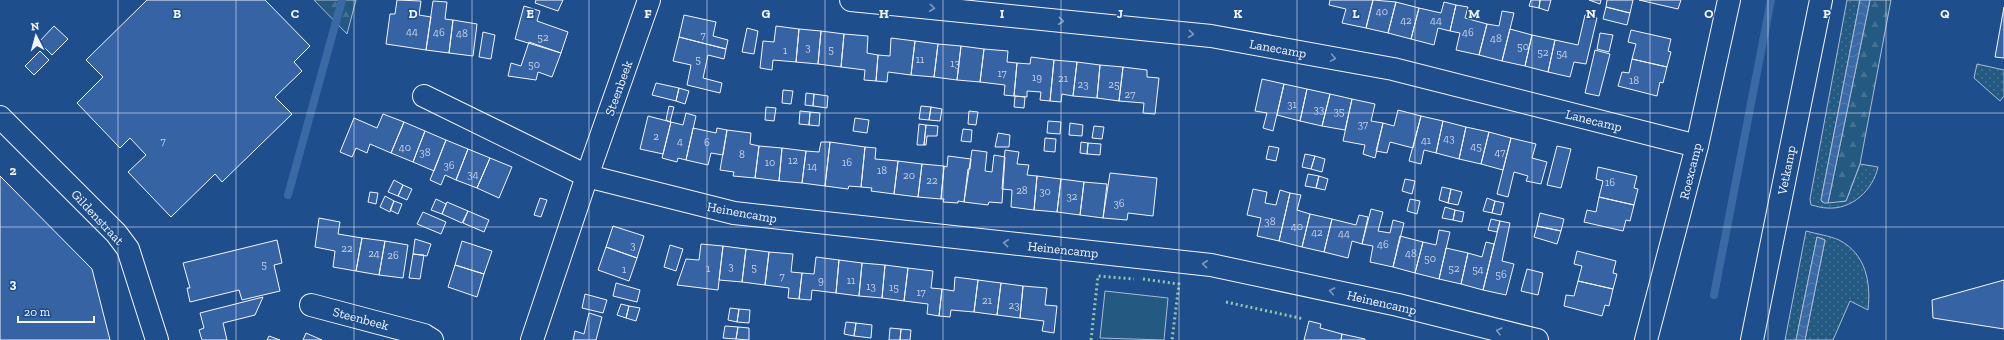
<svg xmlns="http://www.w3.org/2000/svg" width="2004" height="340" font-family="'Zilla Slab',serif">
<defs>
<pattern id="grass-dots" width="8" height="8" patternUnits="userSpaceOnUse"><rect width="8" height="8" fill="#245a82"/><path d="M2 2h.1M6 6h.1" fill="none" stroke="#447295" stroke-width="1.8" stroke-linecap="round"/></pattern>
<pattern id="forest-firs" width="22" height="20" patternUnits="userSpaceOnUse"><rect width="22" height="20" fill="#245a82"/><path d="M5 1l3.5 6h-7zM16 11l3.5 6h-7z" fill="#447295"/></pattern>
<pattern id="water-waves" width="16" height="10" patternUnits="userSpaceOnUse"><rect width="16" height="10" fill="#3b69a3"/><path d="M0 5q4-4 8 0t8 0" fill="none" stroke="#587fb1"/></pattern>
</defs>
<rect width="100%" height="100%" fill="#1f4e8c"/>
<path fill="url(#grass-dots)" stroke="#a8bbd7" d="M1847,0H1860L1821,200L1822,202L1846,201L1860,164L1878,167C1873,190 1852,210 1827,208C1822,208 1816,206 1811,205L1810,199Z
M1977,64L2004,70V96L2000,101L1974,78Z
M1806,231C1817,234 1830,236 1839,240C1866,254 1871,282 1868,310L1850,301L1833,340H1805L1825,240L1817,237L1796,340H1785Z"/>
<path fill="url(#forest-firs)" stroke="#a8bbd7" d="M314,0H356L347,34Z
M1870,0H1891L1860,164L1846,201L1828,203Z"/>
<path fill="#245a82" stroke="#a8bbd7" d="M1105,291L1168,298L1164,340L1100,338Z"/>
<path fill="url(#water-waves)" stroke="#a8bbd7" d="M1860,0H1870L1828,203H1824L1821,200Z
M1817,237L1825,240L1805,340H1796Z"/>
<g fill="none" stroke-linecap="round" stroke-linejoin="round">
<path stroke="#3b69a3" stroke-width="8" d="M288,195L342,0
M1714,295L1771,0"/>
</g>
<path fill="#3563a3" stroke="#f2f6ff" d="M147,0H265L310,46L294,62L302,71L275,97L292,114L222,182L215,174L171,217L128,172L146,155L130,138L120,148L77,103L103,77L86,60Z
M397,0L421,1L419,15L431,17L426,50L386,44L390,14H395Z
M536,0H563L558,11L535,3Z
M1330,0H1373L1366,28L1342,23L1346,9L1329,5Z
M1373,0L1396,2L1388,33L1366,28Z
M1531,0H1540L1539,8L1529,6Z
M1540,0H1551L1548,11L1539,8Z
M1589,0H1601L1600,4Z
M1607,0H1633L1630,13L1606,7Z
M1639,0H1681L1678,9Z
M433,1L447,2L445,19L453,20L449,53L426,50Z
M1396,2L1419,8L1411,39L1388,33Z
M1444,2L1456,5L1450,31L1438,28L1434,45L1411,39L1419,8L1441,13Z
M1456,5L1468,7L1465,18L1487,24L1479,55L1456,50L1460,33L1450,31Z
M524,6L540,11L537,21L568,32L561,53L515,39Z
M1606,7L1630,13L1627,25L1603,19Z
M2004,7V58L1995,57Z
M1502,11L1514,13L1502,61L1479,55L1487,24L1499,26Z
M684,15L716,22L713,36L728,40L726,49L679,37Z
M1585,15L1597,18L1586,64L1574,62L1570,77L1548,72L1555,40L1578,45Z
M453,20L477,24L473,56L449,53Z
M54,26L68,39L52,55L39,42Z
M776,26L799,29L796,62L773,60L772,70L760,68L763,41L774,42Z
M747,28L758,31L754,54L742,52Z
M799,29L821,31L818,64L796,62Z
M1510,29L1532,35L1525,66L1502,61Z
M1631,30L1671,39L1668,51L1671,52L1667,67L1632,59L1636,44L1628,42Z
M821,31L844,34L841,67L818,64Z
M483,32L495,35L491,59L479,57Z
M1600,33L1613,35L1609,52L1597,49Z
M844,34L868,36L867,53L878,55L876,81L864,80L865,70L841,67Z
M1532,35L1555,40L1548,72L1525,66Z
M679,37L726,49L724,59L708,55L703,78L722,83L720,93L687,85L691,65L673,61Z
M891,38L915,41L911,75L888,72L887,82L876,81L878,55L890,56Z
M915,41L938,44L934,77L911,75Z
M529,42L561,53L552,77L538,72L536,80L508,76L511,63L521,66Z
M938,44L961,46L957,80L934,77Z
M961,46L984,49L980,82L957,80Z
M984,49L1008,51L1007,62L1017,63L1014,96L1004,95L1005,85L980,82Z
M1595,50L1610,54L1599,96L1585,93Z
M40,51L49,60L34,75L25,66Z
M1031,57L1054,60L1050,101L1040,100L1041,92L1027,91V97L1014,96L1017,63L1030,64Z
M1632,59L1667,67L1663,83L1660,82L1657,96L1618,86L1622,72L1629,73Z
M1054,60L1077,62L1073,96L1062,94L1061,102L1050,101Z
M1077,62L1100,65L1097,98L1073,96Z
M1100,65L1123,67L1119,101L1097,98Z
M1123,67L1147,70V77L1159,78L1155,114L1143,113L1144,103L1119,101Z
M1262,79L1284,84L1273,131L1263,128L1267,113L1255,111Z
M656,83L679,88L676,101L652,95Z
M1284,84L1307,89L1300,121L1277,115Z
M679,88L689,91L685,104L676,101Z
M1307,89L1330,94L1322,126L1300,121Z
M783,90L793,91L791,104L782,103Z
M806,93L814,94L813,106L805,105Z
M814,94L828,96L827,108L813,106Z
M1330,94L1352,99L1345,130L1322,126Z
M1015,96L1025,97L1024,108L1014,107Z
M1352,99L1375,104L1371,121L1383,123L1375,158L1363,154L1365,145L1343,141Z
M669,106L674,107L670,122L666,120Z
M921,106L931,107L929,120L919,119Z
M766,107L776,108L774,121L765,120Z
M931,107L942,109L940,121L929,120Z
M1398,110L1421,116L1413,148L1390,142L1387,153L1376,151L1383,123L1394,126Z
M800,111L810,112L809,125L799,124Z
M969,111L978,112L976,125L968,124Z
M810,112L820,113L819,126L809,125Z
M686,113L696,116L686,160L678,158L677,162L662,158L671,122L683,125Z
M383,114L404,122L391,153L370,144L367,153L356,148L352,157L340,152L354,118L377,128Z
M648,116L671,122L663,154L640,149Z
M1421,116L1443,121L1436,153L1424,150L1421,164L1409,161Z
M855,118L869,120L867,133L853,131Z
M1048,121L1061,122L1060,134L1047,133Z
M1443,121L1466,127L1459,159L1436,153Z
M404,122L425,131L413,162L391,153Z
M1070,123L1083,125L1082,136L1069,135Z
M919,124L926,125L924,145H917Z
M926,125L938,126L937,136H927L926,145H924Z
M1094,126L1104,127L1102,139L1092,138Z
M1466,127L1489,132L1481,164L1459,159Z
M693,128L716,133L717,128L727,130L723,155L711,153L708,165L686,160Z
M963,129L972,130L971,142L961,141Z
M727,130L751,133L750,144L759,146L755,178L733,176L734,172L720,170Z
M425,131L446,140L434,171L413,162Z
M1489,132L1511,138L1503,170L1481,164Z
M998,133L1010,135L1009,147H995Z
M1045,138L1056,139L1055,152L1044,151Z
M1511,138L1536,144L1532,158L1547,162L1541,184L1526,181L1528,176L1514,172L1508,197L1497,194Z
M446,140L468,149L456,180L445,175L441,185L430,180Z
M821,142H830L825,186L802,183L806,151L819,152Z
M830,142L865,147L861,187L849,186L848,189L825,186Z
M1081,142L1088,143L1087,154L1080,153Z
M1088,143L1101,144L1100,155L1087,154Z
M759,146L782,148L779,181L755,178Z
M1269,146L1279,148L1276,161L1266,159Z
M1557,146L1571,149L1561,188L1547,185Z
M865,147L876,148L875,159L898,161L894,194L871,191L872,188L861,187Z
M782,148L806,151L802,183L779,181Z
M468,149L490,158L477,188L456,180Z
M972,150L987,152L985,171L992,172L994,155L1005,157L1002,203L989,202L988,205L964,202Z
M1005,150L1019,152L1017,164L1029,165L1027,175L1037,176L1034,210L1011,207L1012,190L1002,189Z
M1305,154L1315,156L1311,169L1302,167Z
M948,156L971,159L970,169H968L964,202L958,201V203L943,202L944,199H941L944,166L947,167Z
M1315,156L1325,159L1322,172L1311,169Z
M490,158L512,167L499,198L477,188Z
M898,161L922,164L918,197L894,194Z
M922,164L944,166L941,199L918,197Z
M1598,167L1637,176L1634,188L1638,189L1634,205L1599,197L1603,181L1596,179Z
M1110,173L1157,178L1153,216L1128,213L1127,220L1103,218Z
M1308,174L1319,176L1316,188L1305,186Z
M0,176L92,269L110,340H0Z
M1037,176L1061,179L1057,212L1034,210Z
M1319,176L1328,179L1325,190L1316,188Z
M1061,179L1084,182L1080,215L1057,212Z
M1405,179L1415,181L1412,194L1402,191Z
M394,180L403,185L398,196L388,192Z
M1084,182L1107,184L1103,218L1080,215Z
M403,185L412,189L407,200L398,196Z
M1442,187L1451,189L1448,203L1439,200Z
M1253,189L1267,192L1265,203L1276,205L1280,190L1290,193L1279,241L1257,236L1261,218L1247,215Z
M1451,189L1462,192L1458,205L1448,203Z
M370,192L378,193L376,204L368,202Z
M1290,193L1301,195L1297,210L1310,214L1302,247L1279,241Z
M385,196L394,201L390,212L380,207Z
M1599,197L1634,205L1630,221L1626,220L1623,231L1584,222L1587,210L1596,212Z
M540,198L547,200L541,217L534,215Z
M1487,198L1495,201L1492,213L1483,211Z
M436,199L446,204L442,214L431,210Z
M1410,199L1420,201L1417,214L1407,211Z
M394,201L402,204L398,214L390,210Z
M1495,201L1504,203L1501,215L1492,213Z
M447,202L468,211L462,223L442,214Z
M1445,207L1455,210L1453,220L1442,218Z
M1371,209L1383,212L1378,231L1390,233L1393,220L1404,223L1393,267L1370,262L1373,246L1362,244Z
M1455,210L1464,212L1462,222L1453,220Z
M468,211L489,220L484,232L463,223Z
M423,212L446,222L441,234L417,224Z
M1540,213L1564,219L1561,231L1537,226Z
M1310,214L1332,219L1324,252L1302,247Z
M1359,215L1368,217L1362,244L1352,241L1348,258L1324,252L1332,219L1356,225Z
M319,218L340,222L338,234L362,238L356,271L333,267L335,251L315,247Z
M1491,219L1500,221L1497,232L1488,230Z
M1500,221L1510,223L1502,261L1514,264L1506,295L1483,290Z
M613,226L644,236L637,258L606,247Z
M1537,226L1561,231L1557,244L1534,237Z
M1439,230L1450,232L1439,279L1415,273L1423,242L1436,245Z
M1400,236L1423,242L1415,273L1393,267Z
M362,238L385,241L379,275L356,271Z
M415,239L431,244L427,256L413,254Z
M277,240L282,263L274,265L280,291L242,300L239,290L190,302L187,288H190L183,263Z
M385,241L408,245L403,278L379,275Z
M462,241L492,251L484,274L455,265Z
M1486,242L1494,244L1483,290L1461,284L1468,253L1482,257Z
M701,244L723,246L718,290L677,285L686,259L699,260Z
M670,245L683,249L676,271L664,267Z
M723,246L746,249L742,282L719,280Z
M606,247L637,258L629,281L598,270Z
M1446,248L1468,253L1461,284L1439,279Z
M746,249L769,252L765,285L742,282Z
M1577,251L1616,261L1613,273L1617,274L1613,289L1578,281L1582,266L1574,264Z
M769,252L793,254L791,272L802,273L799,299L788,298L789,288L765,285Z
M413,254L424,255L420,279L409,278Z
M816,257L839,260L836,293L812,290L811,300L799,299L802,273L814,274Z
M839,260L862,263L859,296L836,293Z
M862,263L885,265L882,298L859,296Z
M455,265L484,274L477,297L448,287Z
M885,265L908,268L904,301L882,298Z
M908,268L933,271L931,288L942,289L939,316L927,314L928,304L904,301Z
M1527,269L1543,273L1538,295L1521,291Z
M955,277L978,280L974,312L951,310L950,317L939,316L942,289L954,291Z
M978,280L1001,283L997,315L974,312Z
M2004,280V329L1933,318L1932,300Z
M1578,281L1613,289L1609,306L1605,305L1602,316L1564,306L1566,295L1574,296Z
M616,283L640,290L637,302L613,296Z
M1001,283L1023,286L1020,318L997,315Z
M1023,286L1047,288L1045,305L1057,306L1054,333L1042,331L1044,321L1020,318Z
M585,294L607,300L603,313L582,308Z
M263,297L255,315L223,323L227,340H202L199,330L204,328L200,313Z
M621,304L629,306L626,318L617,315Z
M629,306L640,308L636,321L626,318Z
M730,308L739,309L737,322L728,320Z
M739,309L750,310L749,323L737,322Z
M589,313L602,317L596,340H573L575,331L584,334Z
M1309,321L1321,324L1320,328L1342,334L1341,340H1304Z
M846,322L856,323L854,336L844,334Z
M856,323L872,325L871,338L854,336Z
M725,326L738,327L736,339L723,338Z
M738,327L749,328V340L736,339Z
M890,328L901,329L900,340H889Z
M901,329L911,330L910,340H900Z
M306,333L322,340H303Z
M1342,334L1365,339V340H1341Z
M269,336L280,340H267Z"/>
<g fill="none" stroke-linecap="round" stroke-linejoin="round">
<g stroke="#f2f6ff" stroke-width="24">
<path id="minor" d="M851,0L1211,36L1393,69L1697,146
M424,96L587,176L734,213L1211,265L1398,305L1537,340
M0,117L116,233L128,249L157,340
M311,305L424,335L432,340
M532,340L587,176L649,0
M1646,340L1697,146L1729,0"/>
</g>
<g stroke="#f2f6ff" stroke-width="24">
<path id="tertiary" d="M1752,340L1821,0"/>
</g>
<use href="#minor" stroke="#1f4e8c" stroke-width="22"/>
<use href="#tertiary" stroke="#1f4e8c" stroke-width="22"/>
<path stroke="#97c8a6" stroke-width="3" stroke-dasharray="2 3" stroke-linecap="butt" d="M1143,279L1179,284L1172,340
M1226,302L1304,319
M1091,340L1098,276L1134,279"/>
</g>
<defs><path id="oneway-chevron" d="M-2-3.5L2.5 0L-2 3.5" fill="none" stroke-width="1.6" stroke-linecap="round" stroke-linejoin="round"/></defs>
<g stroke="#7e9ac0">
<use href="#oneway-chevron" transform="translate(932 8) rotate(6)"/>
<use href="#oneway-chevron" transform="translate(1061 21) rotate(6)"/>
<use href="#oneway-chevron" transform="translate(1191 34) rotate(6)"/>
<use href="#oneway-chevron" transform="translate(1333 58) rotate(10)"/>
<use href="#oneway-chevron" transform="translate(1006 243) rotate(-174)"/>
<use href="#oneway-chevron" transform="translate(1205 264) rotate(-174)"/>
<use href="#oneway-chevron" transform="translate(1332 291) rotate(-168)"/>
<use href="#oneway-chevron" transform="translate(1499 331) rotate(-166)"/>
</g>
<path fill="none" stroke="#f2f6ff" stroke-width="1" stroke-opacity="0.55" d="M118,0V340M236,0V340M354,0V340M472,0V340M589,0V340M707,0V340M825,0V340M943,0V340M1061,0V340M1179,0V340M1297,0V340M1415,0V340M1532,0V340M1650,0V340M1768,0V340M1886,0V340M0,113H2004M0,227H2004"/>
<g text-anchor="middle" stroke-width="3" stroke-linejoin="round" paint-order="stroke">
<g font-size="11" fill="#c3d1e8">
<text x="1382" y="15">40</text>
<text x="1406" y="24">42</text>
<text x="1436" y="24">44</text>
<text x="412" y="35">44</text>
<text x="439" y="36">46</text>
<text x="1468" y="36">46</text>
<text x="462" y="37">48</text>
<text x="703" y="39">7</text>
<text x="543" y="41">52</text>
<text x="1496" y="42">48</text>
<text x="1523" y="50">50</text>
<text x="808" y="51">3</text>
<text x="831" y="53">5</text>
<text x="785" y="54">1</text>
<text x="1543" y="56">52</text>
<text x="1562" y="57">54</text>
<text x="698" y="63">5</text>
<text x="920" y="63">11</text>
<text x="955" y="67">13</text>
<text x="534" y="68">50</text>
<text x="1002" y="77">17</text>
<text x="1037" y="81">19</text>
<text x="1063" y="82">21</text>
<text x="1634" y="84">18</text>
<text x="1083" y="88">23</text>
<text x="1114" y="88">25</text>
<text x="1130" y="98">27</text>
<text x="1292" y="108">31</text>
<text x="1319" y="113">33</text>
<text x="1339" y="115">35</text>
<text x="1363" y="128">37</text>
<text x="656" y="140">2</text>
<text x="1449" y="142">43</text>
<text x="1426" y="144">41</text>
<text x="163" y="145">7</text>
<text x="680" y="145">4</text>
<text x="707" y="146">6</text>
<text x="1476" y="150">45</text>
<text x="405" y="151">40</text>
<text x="425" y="156">38</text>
<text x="1500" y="156">47</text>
<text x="742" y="158">8</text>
<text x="793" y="164">12</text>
<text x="770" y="166">10</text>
<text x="847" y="166">16</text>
<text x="449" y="169">36</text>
<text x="812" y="170">14</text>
<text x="882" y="174">18</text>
<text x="473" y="178">34</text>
<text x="909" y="179">20</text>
<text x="932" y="184">22</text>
<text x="1610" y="186">16</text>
<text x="1022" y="194">28</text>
<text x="1045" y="195">30</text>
<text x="1072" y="200">32</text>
<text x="1119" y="207">36</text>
<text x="1270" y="225">38</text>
<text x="1297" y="230">40</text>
<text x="1317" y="236">42</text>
<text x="1344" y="237">44</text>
<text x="1383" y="248">46</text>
<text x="633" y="249">3</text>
<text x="347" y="252">22</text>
<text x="374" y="257">24</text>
<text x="1411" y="257">48</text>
<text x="393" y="259">26</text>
<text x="1430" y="262">50</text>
<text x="264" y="268">5</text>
<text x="731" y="270">3</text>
<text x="754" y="271">5</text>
<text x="708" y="272">1</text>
<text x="1454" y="272">52</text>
<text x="624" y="273">1</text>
<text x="1478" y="273">54</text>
<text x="1501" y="278">56</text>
<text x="782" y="280">7</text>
<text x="821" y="284">9</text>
<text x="851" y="284">11</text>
<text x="871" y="290">13</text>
<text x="894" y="291">15</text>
<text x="921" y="296">17</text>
<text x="987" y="304">21</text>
<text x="1014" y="309">23</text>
</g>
<g font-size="13" fill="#f2f6ff" stroke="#1f4e8c">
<text transform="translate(1278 48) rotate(10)" y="5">Lanecamp</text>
<text transform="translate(618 88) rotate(-70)" y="5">Steenbeek</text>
<text transform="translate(1594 120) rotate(14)" y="5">Lanecamp</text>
<text transform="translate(1786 170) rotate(-79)" y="5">Vetkamp</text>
<text transform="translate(1690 171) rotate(-76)" y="5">Roexcamp</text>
<text transform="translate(742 212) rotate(10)" y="5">Heinencamp</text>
<text transform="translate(98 217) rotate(47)" y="5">Gildenstraat</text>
<text transform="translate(1063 249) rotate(6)" y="5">Heinencamp</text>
<text transform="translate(1382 302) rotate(13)" y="5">Heinencamp</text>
<text transform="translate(361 318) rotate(15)" y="5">Steenbeek</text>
</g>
</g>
<g font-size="13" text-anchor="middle" font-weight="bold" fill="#f2f6ff" stroke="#1f4e8c" stroke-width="3" stroke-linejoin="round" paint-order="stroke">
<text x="177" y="18">B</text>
<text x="295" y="18">C</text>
<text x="413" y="18">D</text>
<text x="530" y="18">E</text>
<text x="648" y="18">F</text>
<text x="766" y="18">G</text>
<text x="884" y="18">H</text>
<text x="1002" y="18">I</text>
<text x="1120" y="18">J</text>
<text x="1238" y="18">K</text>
<text x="1356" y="18">L</text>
<text x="1474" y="18">M</text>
<text x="1591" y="18">N</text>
<text x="1709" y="18">O</text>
<text x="1827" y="18">P</text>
<text x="1945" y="18">Q</text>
<text x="13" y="175">2</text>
<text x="13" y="288">3</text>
</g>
<g transform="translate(36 36) rotate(354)" stroke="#1f4e8c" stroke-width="3" paint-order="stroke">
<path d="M0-3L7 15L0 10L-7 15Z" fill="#f2f6ff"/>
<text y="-6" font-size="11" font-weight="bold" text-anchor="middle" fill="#f2f6ff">N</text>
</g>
<path d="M18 316v6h76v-6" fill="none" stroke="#f2f6ff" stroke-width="2"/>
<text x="24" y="316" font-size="12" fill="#f2f6ff" stroke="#1f4e8c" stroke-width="3" paint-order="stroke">20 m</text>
</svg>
